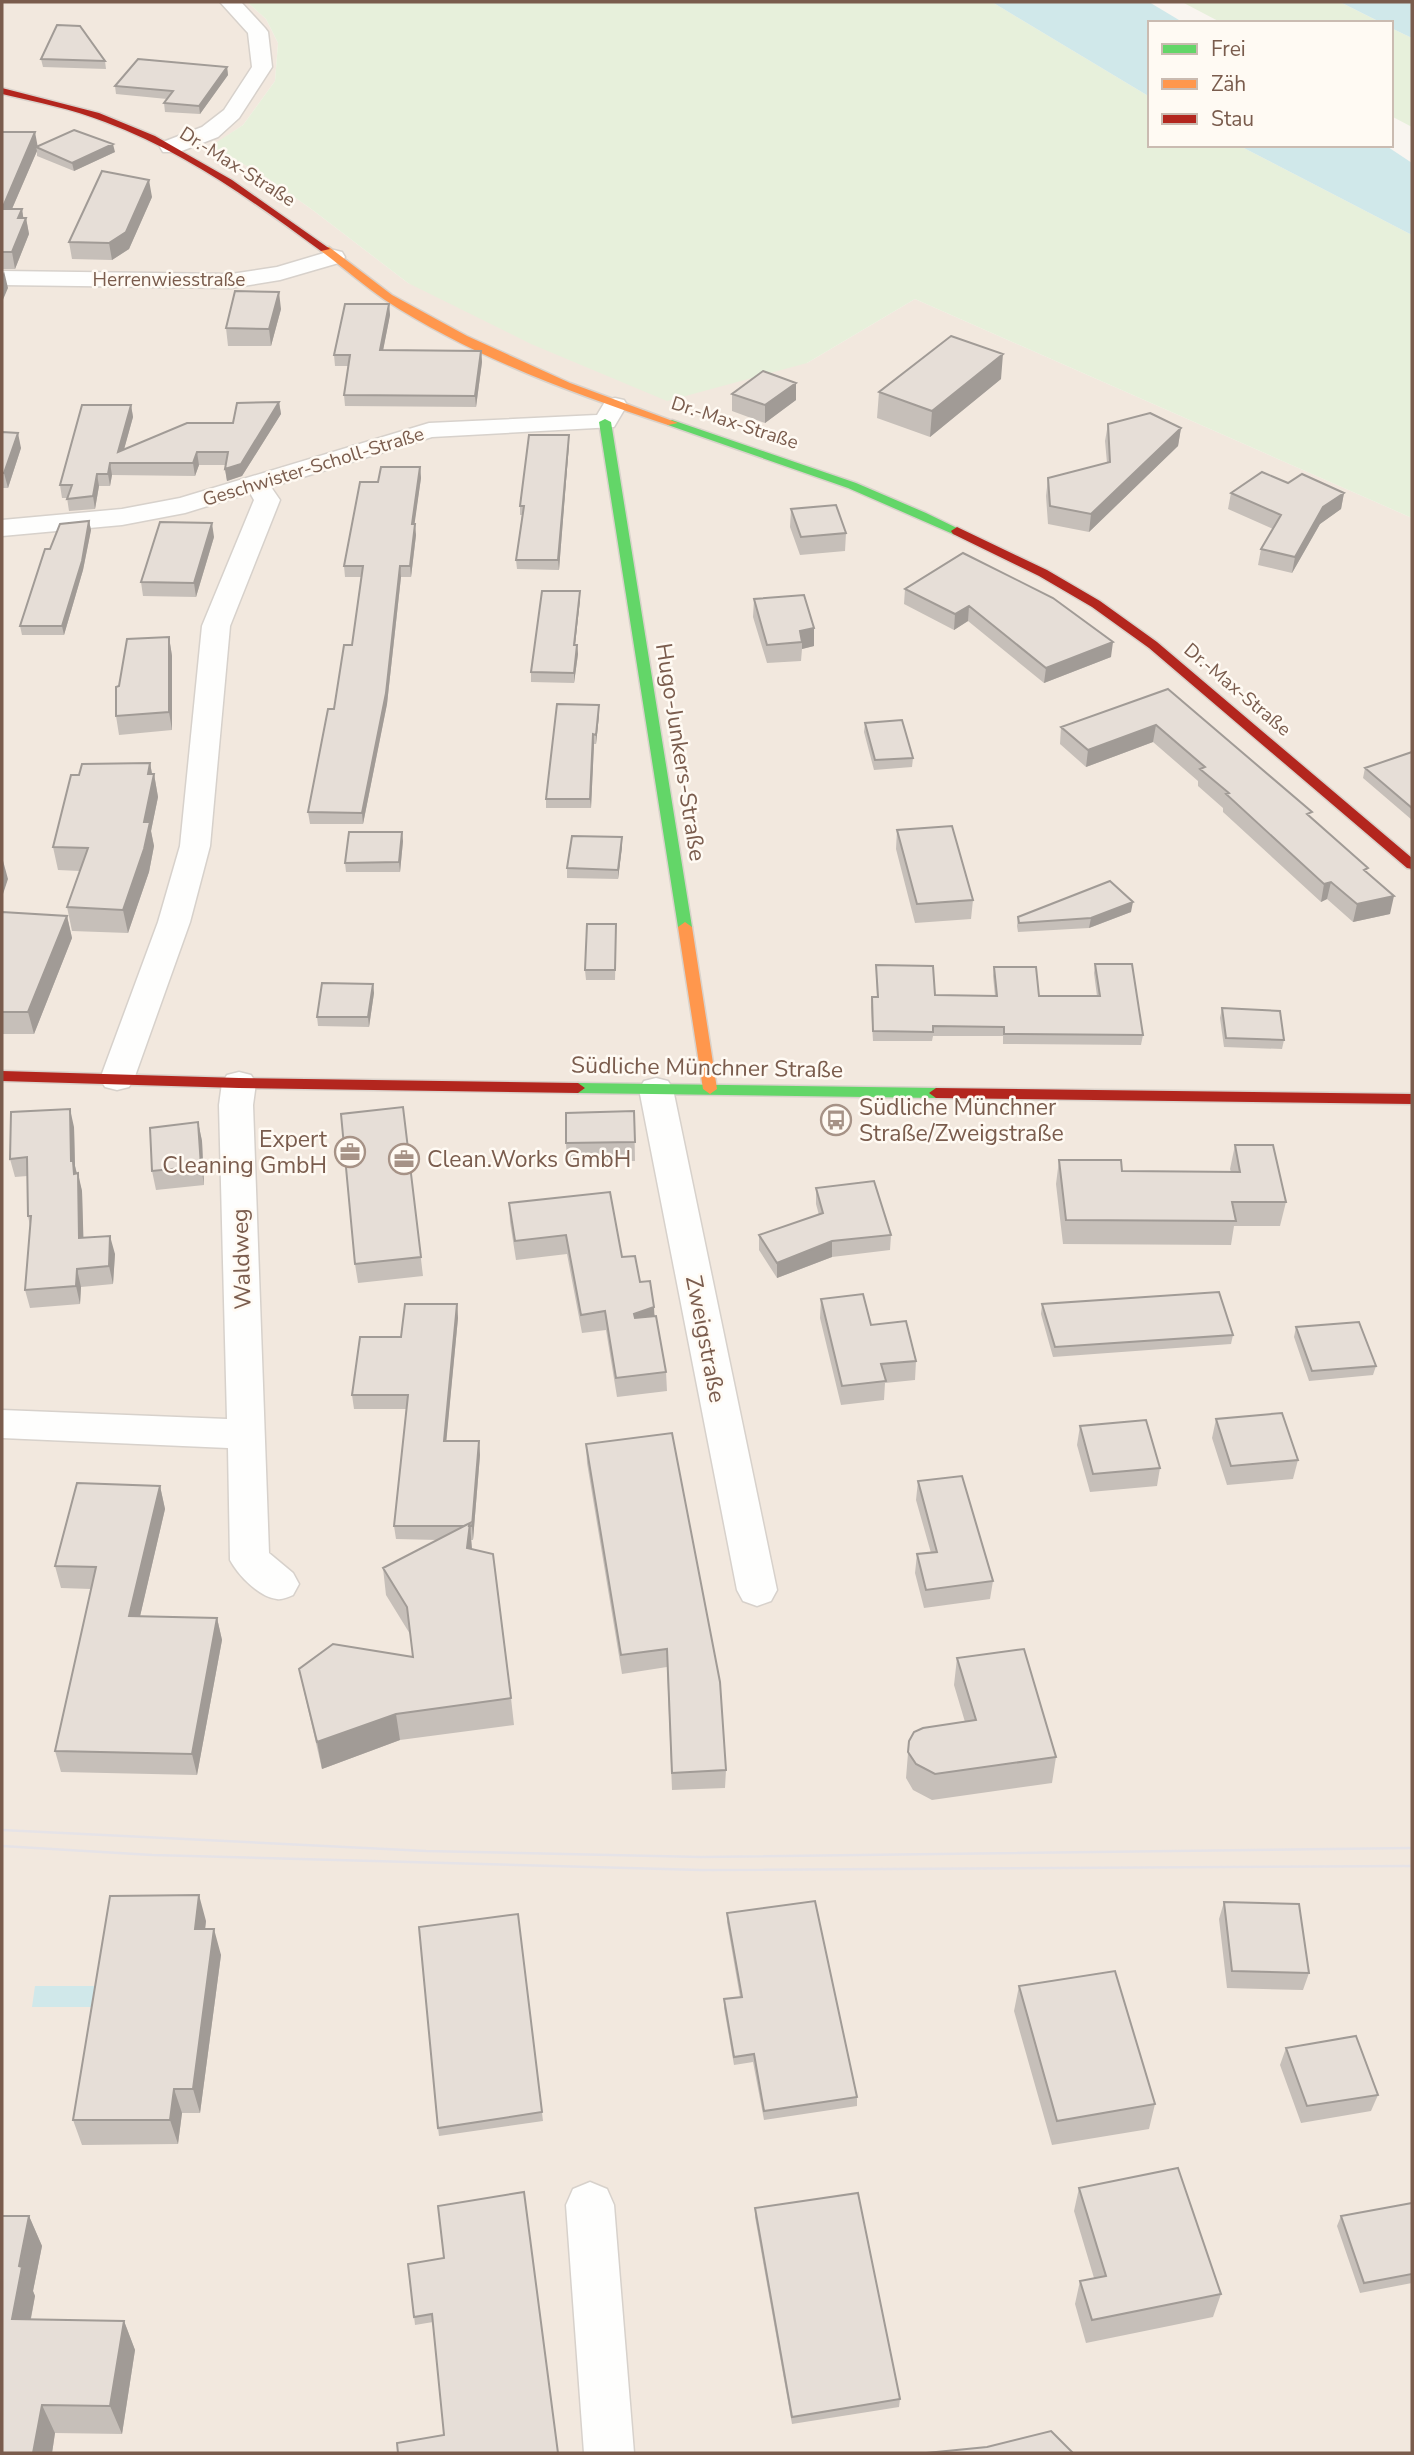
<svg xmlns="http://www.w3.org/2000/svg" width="1414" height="2455" font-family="'Nunito Sans',sans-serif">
<rect width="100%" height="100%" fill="#f9f5f0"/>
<path fill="#f2e8de" d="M2,2H247L266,19L278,43L275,81L243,125L212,146L266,177L314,211L408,283L807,363L915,299L1412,518V2453H2Z"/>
<path fill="#e7f0db" d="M247,2H992L1150,97V145H1238L1412,235V518L915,299L807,363L667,401L531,344L408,283L314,211L266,177L211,146L243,125L275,81L278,43L266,19Z
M1182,2H1340L1382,23H1222Z
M1391,28L1412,38V127L1391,116Z"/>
<path fill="#d0e8ea" d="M992,2H1149L1184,23H1150V97Z
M1340,2H1412V38L1391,28V23H1382Z
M1238,145H1385L1412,163V235Z
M35,1986H97L93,2007H32Z"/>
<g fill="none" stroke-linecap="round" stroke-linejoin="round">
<g stroke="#d7d1cb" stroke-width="3">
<path id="street" d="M220,2H241L265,28L268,32L272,67L239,118L218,137L179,152H163L160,147L163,142L202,127L224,110L252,67L248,33Z
M334,250L342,252L345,257L342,262L280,280L231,288L2,285V271L231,274L277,267Z
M615,398L624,400L627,405L614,427L432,437L271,487L280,500L230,626L210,846L190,922L134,1079L129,1087L117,1090L105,1087L100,1079L158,922L180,846L202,626L254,500L250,493L185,513L122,525L2,536V520L122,509L180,498L429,423L597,415L606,400Z
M239,1072L251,1075L256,1083L253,1105L269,1553L293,1573L299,1584L293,1595C288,1597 282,1600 277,1599C259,1597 238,1575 230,1560L228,1448L2,1438V1410L227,1419L219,1105L222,1083L227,1075Z
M656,1078L668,1081L673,1089L777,1590L771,1601L757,1606L743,1601L737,1590L639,1089L644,1081Z
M590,2182L607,2189L614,2205L634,2453H584L566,2205L573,2189Z"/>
</g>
<g stroke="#d9d2cb" stroke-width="3">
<path id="fast" d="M605,419L611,422L692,927L685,932L678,927L599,422Z
M672,420L856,483L926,513L963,531L957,535L953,534L848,488L668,425L666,423Z
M578,1083L936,1088L943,1093L936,1098L578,1093L571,1088Z"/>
</g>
<g stroke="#d9d2cb" stroke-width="3">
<path id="slow" d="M321,247H329L392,295L467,336L570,383L678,423L668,425C571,393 471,356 385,300C363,285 343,267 321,251Z
M685,922L692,927L717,1089L710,1094L703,1089L678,927Z"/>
</g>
<g stroke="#d9d2cb" stroke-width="3">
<path id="jam" d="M2,88L99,113L155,136L232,180L330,249L321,251C254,202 184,151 105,122C72,109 37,102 2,94Z
M957,527L1047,570L1100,601L1157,642L1412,858V869L1407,868L1149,648L1092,607L1039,576L953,534L951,531Z
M2,1071L239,1078L578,1083L585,1088L578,1093L239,1088L2,1081Z
M936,1088L1412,1094V1104L936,1098L929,1093Z"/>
</g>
<use href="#street" fill="#fefefd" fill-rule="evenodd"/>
<use href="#fast" fill="#63d668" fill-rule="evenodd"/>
<use href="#slow" fill="#ff974d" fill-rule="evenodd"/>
<use href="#jam" fill="#b3261e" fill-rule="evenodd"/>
<path stroke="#e6e3e7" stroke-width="2.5" d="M2,1830L426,1851L701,1857L1412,1848
M2,1846L152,1855L701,1870L1412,1866"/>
</g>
<path fill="#c6bfb9" d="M41,59L105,61L106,69L43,67Z
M227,67L228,75L200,114L165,112L164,103L167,99L116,94L115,86Z
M2,132L37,147L115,152L74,171L37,156V151L12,209H22L23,218H26L29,234L15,269H2Z
M152,197L129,249L112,260L72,259L69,242Z
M389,304L390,315L383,350L481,351L482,362L476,407L345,406L344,395L348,366H335L334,355Z
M281,309L271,346H228L226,328Z
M1001,379L930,437L877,418L879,392Z
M796,383V400L765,423L732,411V394Z
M279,402L281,414L242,476L227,481L225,469L226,465H199L195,476L112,475L110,486H99L95,509L69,511L67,498H62L60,485L131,405L133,417L124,449L233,423Z
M1108,424L1181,428L1178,446L1089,532L1048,524L1046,496L1048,478L1107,463L1105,441Z
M2,432L21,448L8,488H2Z
M569,435V444L559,570L517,569L516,560L522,515H520V506Z
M420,467L421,478L414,524L416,535L411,577H401L387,704L363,824H310L308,812L334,709L352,645L361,577H345L344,566L378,482Z
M1288,483L1344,493L1341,509L1320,524L1292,573L1258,565L1261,549L1273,529L1228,509L1231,493Z
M791,509L846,533L845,551L800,555L790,527Z
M89,521L91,530L83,570L64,635H22L20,626Z
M214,537L196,597L143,596L141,582Z
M963,553L1111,657L1044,683L968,621L954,630L904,604L905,589Z
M754,599L814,646L802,649L801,661L767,663L753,617Z
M580,600L575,645H577L578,654L574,683L531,682V672Z
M169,637L172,656V730L119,735L116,716L119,686Z
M1168,689L1311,818L1367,873L1390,914L1353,922L1327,899L1321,902L1223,812V808L1198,786V781L1153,742L1086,767L1060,744L1061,727Z
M599,705V715L596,744H594L591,808H546V799Z
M865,723L913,758L912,767L874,770L864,732Z
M1412,752V820L1363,778L1365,768Z
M150,763L152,774H154L158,797L151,831L154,846L149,872L128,933L72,931L67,907L80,871L58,870L53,847L79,775Z
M897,830L973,900L971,919L915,923L896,849Z
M403,841L400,872H346L345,863Z
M622,847L618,879L567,878V868Z
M2,912L67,916L72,938L34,1034H2Z
M1131,912L1089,928L1018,932L1017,926L1018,917Z
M616,934L615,980H586L585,970Z
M1095,964L1143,1035L1141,1045L1003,1044V1036H933L932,1041H873L871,1007L872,997H877L876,965L935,995L995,996L993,976L994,967L1039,996H1097L1094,973Z
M373,984L374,993L369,1027L318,1026L317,1017Z
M1222,1008L1284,1040L1282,1049L1224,1047L1220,1018Z
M403,1107L423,1276L358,1283L355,1264Z
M634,1111L635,1161L567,1162L566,1143Z
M198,1122L202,1141L204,1185L156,1190L152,1171Z
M74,1127L75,1166L82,1191L83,1238L115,1254L113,1284L81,1287L80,1304L30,1308L25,1290L30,1226L28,1216L27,1176L15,1177L10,1159Z
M1235,1145L1286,1202L1280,1226H1234L1231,1245L1063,1244L1056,1184L1059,1160L1122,1171L1231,1172L1230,1169Z
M816,1188L891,1235L890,1250L832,1257L777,1278L759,1250V1235L819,1215L816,1204Z
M509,1203L622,1257L640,1282L655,1316L666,1372L667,1391L617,1397L606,1330L582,1333L567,1254L516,1260L510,1222Z
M821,1299L916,1361L915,1380L885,1383L884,1400L841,1405L820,1318Z
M457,1304L458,1318L446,1441H479L480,1455L473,1540H471L472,1549L511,1698L514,1725L400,1740L322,1769L305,1696L299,1669L413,1657L410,1634L386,1595L383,1568L438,1540L396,1539L394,1526L406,1409H354L352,1395L401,1337Z
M1042,1304L1233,1335L1231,1344L1053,1357L1041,1314Z
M1296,1327L1376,1366L1373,1375L1309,1381L1294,1337Z
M1216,1419L1298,1460L1293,1479L1227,1485L1212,1438Z
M1080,1426L1160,1468L1157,1486L1090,1492L1077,1445Z
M586,1444L726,1770L725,1788L672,1790L667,1667L622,1674L587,1463Z
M918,1481L993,1581L990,1599L924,1608L915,1573L917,1554L931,1553L916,1500Z
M160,1486L165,1509L140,1616L217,1618L222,1640L197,1775L61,1772L55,1751L91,1589L61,1588L55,1566Z
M957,1658L1056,1757L1052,1783L932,1800L913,1790L906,1778L909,1741L965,1722L954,1685Z
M1224,1902L1309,1973L1303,1990L1227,1988L1219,1919Z
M727,1913L857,2097V2106L764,2120L753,2062L734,2065L724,2008V1999L740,1997L727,1922Z
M518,1914L543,2121L439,2136L438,2128Z
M206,1921L205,1929L221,1955L200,2113H182L178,2144L82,2145L73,2120Z
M1019,1986L1155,2104L1149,2129L1052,2145L1014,2011Z
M1286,2048L1378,2095L1371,2111L1301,2123L1280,2065Z
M1079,2188L1221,2294L1213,2317L1086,2343L1075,2304L1080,2281L1094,2278L1074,2211Z
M1412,2203V2283L1360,2293L1337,2226L1341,2216Z
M755,2208L900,2399L899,2407L792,2424L755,2217Z
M29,2216L42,2246L33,2291L35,2296L31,2319L124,2321L135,2350L122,2434L55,2433L52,2453H2Z
M408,2264L558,2453L444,2435L433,2322L415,2325Z"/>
<path fill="#a19b96" d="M227,67L228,75L200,114L199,106Z
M35,132L38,148L36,147L37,151L5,225L2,209Z
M113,144L115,152L74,171L72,163Z
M149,180L152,197L129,249L112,260L109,243Z
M22,209L24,222L26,218L29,234L15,269L12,252L18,218Z
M4,271L8,288L2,302V277Z
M279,292L281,309L271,346L269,329Z
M389,304L390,315L381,361L380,350Z
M481,351L482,362L476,407L475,396Z
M1003,354L1001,379L930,437L932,411Z
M796,383V400L765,423V405Z
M279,402L281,414L242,476L227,481L225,469Z
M131,405L133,417L120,464L118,452Z
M1181,428L1178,446L1089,532L1091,514Z
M18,433L21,448L8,488L4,473Z
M569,435V444L559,570L558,560Z
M197,452L199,465L195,476L193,463Z
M110,463L112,475L110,486L108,474Z
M420,467L421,478L413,535L412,524Z
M97,474L99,486L95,509L93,496Z
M1344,493L1341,509L1320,524L1292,573L1295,557L1323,507Z
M89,521L91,530L83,570L64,635L62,626Z
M212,523L214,537L196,597L194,583Z
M415,524L416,535L411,577L410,566Z
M400,566L401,577L387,704L363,824L362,813Z
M580,591V600L574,654V645Z
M969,606L968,621L954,630L955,614Z
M814,628V646L802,649V642L800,631Z
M169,637L172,656V730L169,712Z
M1113,642L1111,657L1044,683L1046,668Z
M577,645L578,654L574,683V673Z
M599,705V715L596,744V735Z
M1156,725L1153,742L1086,767L1088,750Z
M593,734L594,744L591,808L590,799Z
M150,763L153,779L154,774L158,797L151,831L154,846L149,872L128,933L123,910L144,822L148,774Z
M402,832L403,841L400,872L399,862Z
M622,837V847L618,879V870Z
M2,857L8,879L2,897Z
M1331,882L1327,899L1321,902L1324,884Z
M1394,896L1390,914L1353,922L1357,904Z
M1133,902L1131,912L1089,928L1091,918Z
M67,916L72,938L34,1034L28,1012Z
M373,984L374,993L369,1027L368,1017Z
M70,1109L74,1127L75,1166L78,1179V1173L82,1191L84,1256L79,1238L71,1161Z
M198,1122L202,1141L204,1185L201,1166Z
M110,1236L115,1254L113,1284L109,1266Z
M832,1241V1257L777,1278V1263Z
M77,1269L81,1287L80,1304L76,1286Z
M457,1304L458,1318L445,1455L444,1441Z
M654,1307L655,1326L635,1333L634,1314Z
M479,1441L480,1455L473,1540L472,1526Z
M160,1486L165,1509L135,1638L129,1616Z
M470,1523L472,1550L467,1548Z
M217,1618L222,1640L197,1775L192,1754Z
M396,1714L400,1740L322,1769L317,1742Z
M199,1895L206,1921L202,1955L195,1929Z
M214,1929L221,1955L200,2113L193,2089Z
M174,2089L182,2113L178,2144L170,2120Z
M29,2216L42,2246L33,2291L35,2296L25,2348L12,2319L19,2266Z
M124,2321L135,2350L122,2434L110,2406Z
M42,2405L55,2433L52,2453H33Z"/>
<path fill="#e6ded7" stroke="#a19b96" stroke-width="2" d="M57,25L80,26L105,61L41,59Z
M138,59L227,67L199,106L164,103L173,91L115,86Z
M74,130L113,144L72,163L36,147Z
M2,132H35L2,209H22L18,218H26L12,252H2Z
M102,171L149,180L126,232L109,243L69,242Z
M235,291L279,292L269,329L226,328Z
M345,304H389L380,350L481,351L475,396L344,395L350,355H334Z
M951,336L1003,354L932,411L879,392Z
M763,371L796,383L765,405L732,394Z
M279,402L241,464L225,469L228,452H197L193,463H110L108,474H97L93,496L67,499L72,485H60L82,405H131L118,452L187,423H233L237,403Z
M1150,413L1181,428L1091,514L1050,506L1048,478L1110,462L1108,424Z
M2,432L18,433L4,473H2Z
M529,435H569L558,560H516L524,506H520Z
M381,467H420L412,524H415L410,566H400L386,693L362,813L308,812L328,709H334L344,645H352L363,566H344L360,482H378Z
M1262,472L1288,483L1302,474L1344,493L1323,507L1295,557L1261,549L1281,515L1231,493Z
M836,505L846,533L801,537L791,509Z
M89,521L82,561L62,626H20L45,549H50L60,524Z
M160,522L212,523L194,583L141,582Z
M963,553L1053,598L1113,642L1046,668L969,606L955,614L905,589Z
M542,591H580L574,645H577L574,673L531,672Z
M804,595L814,628L800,631L802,642L767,645L754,599Z
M169,637V712L116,716V687L119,686L127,639Z
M1168,689L1312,812L1307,814L1368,868L1364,870L1394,896L1357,904L1331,882L1324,884L1226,794L1229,793L1200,769L1205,767L1156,725L1088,750L1061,727Z
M557,704L599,705L596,735L593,734L590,799H546Z
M902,720L913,758L875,760L865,723Z
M1412,752V808L1365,768Z
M150,763L148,774H154L144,822H150L144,849L123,910L67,907L88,848L53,847L71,775H79L82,764Z
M952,826L973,900L917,904L897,830Z
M349,832H402L399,862L345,863Z
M572,836L622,837L618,870L567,868Z
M1110,881L1133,902L1091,918L1019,923L1018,917Z
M2,912L67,916L28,1012H2Z
M587,924H616L615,970H585Z
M1095,964H1132L1143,1035L1004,1034V1027L933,1026V1032L873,1031L872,997H878L876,965L933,966L935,995L997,996L994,967H1036L1039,996H1100Z
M322,983L373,984L368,1017H317Z
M1222,1008L1280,1011L1284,1040L1226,1038Z
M403,1107L421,1257L355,1264L341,1114Z
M70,1109L71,1161H73L74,1174L78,1173L79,1238L110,1236L109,1266L77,1269L76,1286L25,1290L31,1216H28L27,1157L10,1159L11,1112Z
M634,1111L635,1142L566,1143V1113Z
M198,1122L201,1166L152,1171L150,1128Z
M1235,1145H1273L1286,1202H1232L1236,1221L1066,1220L1059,1160H1121L1122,1171L1240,1172Z
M874,1181L891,1235L832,1241L777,1263L759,1235L823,1213L816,1188Z
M610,1192L622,1257L635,1256L640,1282L650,1281L654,1307L634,1314L635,1318L656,1316L666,1372L616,1378L605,1311L581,1315L566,1235L515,1241L509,1203Z
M1219,1292L1233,1335L1055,1347L1042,1304Z
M863,1294L871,1325L906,1321L916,1361L881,1364L886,1381L842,1386L821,1299Z
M405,1304H457L444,1441H479L472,1526H469L470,1523L464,1526H394L408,1395H352L360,1337H401Z
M1359,1322L1376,1366L1312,1371L1296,1327Z
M1282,1413L1298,1460L1231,1466L1216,1419Z
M1146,1420L1160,1468L1093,1474L1080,1426Z
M672,1433L720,1682L726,1770L672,1773L667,1649L621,1655L586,1444Z
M962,1476L993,1581L926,1590L917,1554L937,1552L918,1481Z
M77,1483L160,1486L129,1616L217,1618L192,1754L55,1751L96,1567L55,1566Z
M470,1523L467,1548L493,1554L511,1698L396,1714L317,1742L299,1669L333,1644L413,1657L407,1607L383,1568Z
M1024,1649L1056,1757L935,1774L916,1764L908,1752L909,1741L914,1732L923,1728L976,1720L957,1658Z
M199,1895L195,1929H214L193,2089H174L170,2120H73L110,1896Z
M815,1901L857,2097L764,2111L754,2054L734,2057L724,1999L742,1997L727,1913Z
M1224,1902L1299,1904L1309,1973L1232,1971Z
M518,1914L542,2112L438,2128L419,1927Z
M1115,1971L1155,2104L1057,2121L1019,1986Z
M1356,2036L1378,2095L1307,2106L1286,2048Z
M1178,2168L1221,2294L1092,2320L1080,2281L1106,2276L1079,2188Z
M524,2192L558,2453H398L397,2443L444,2435L432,2314L414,2317L408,2264L444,2258L438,2206Z
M858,2193L900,2399L792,2417L755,2208Z
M1412,2203V2274L1364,2283L1341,2216Z
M2,2216H29L19,2266L22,2267L12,2319L124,2321L110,2406L42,2405L33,2453H2Z
M1051,2431L1073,2453H926L987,2447Z"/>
<defs>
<g id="bus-ring" transform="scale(1.575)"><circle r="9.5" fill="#fffaf3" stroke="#a69286" stroke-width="1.5"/><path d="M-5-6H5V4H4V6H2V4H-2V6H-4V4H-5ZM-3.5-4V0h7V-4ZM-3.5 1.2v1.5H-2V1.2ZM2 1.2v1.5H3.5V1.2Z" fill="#a69286"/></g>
<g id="office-ring" transform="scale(1.575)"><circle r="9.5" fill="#fffaf3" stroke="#a69286" stroke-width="1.5"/><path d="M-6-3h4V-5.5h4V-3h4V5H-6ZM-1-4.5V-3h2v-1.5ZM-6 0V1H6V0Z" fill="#a69286"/></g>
</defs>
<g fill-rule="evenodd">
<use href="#bus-ring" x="836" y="1120"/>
<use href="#office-ring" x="350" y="1152"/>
<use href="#office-ring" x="404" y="1159"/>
</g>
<g text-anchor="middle" stroke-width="5" stroke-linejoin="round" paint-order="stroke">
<g font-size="19" fill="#7a5c4d" stroke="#fffaf3">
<text transform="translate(238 166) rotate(32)" y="7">Dr.-Max-Straße</text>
<text x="169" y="286">Herrenwiesstraße</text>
<text transform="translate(735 422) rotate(18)" y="7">Dr.-Max-Straße</text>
<text transform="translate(313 466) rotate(-17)" y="7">Geschwister-Scholl-Straße</text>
<text transform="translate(1238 689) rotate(40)" y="7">Dr.-Max-Straße</text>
</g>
<g font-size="23" fill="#7a5c4d" stroke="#fffaf3">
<text transform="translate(681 752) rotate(81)" y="8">Hugo-Junkers-Straße</text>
<text transform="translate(707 1067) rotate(1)" y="8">Südliche Münchner Straße</text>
<text transform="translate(241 1259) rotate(-92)" y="8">Waldweg</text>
<text transform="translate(706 1339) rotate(79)" y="8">Zweigstraße</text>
</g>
<g font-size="23" fill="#7a5c4d" stroke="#fffaf3" text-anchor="start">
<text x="859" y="1115">Südliche Münchner<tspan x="859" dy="26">Straße/Zweigstraße</tspan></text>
<text x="327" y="1147" text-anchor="end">Expert<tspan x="327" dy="26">Cleaning GmbH</tspan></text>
<text x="427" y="1167">Clean.Works GmbH</text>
</g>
</g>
<rect width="1414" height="2455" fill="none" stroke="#7a5c4d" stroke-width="7"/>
<rect x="1148" y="21" width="245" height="126" fill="#fffaf3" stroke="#cabbb1" stroke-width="2"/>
<rect x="1162" y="44" width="35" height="10" fill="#63d668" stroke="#cabbb1" stroke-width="2"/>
<text x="1211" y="56" font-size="21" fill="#7a5c4d">Frei</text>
<rect x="1162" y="79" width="35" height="10" fill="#ff974d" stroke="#cabbb1" stroke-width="2"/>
<text x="1211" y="91" font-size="21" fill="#7a5c4d">Zäh</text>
<rect x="1162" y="114" width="35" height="10" fill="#b3261e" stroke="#cabbb1" stroke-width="2"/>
<text x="1211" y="126" font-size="21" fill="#7a5c4d">Stau</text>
</svg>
